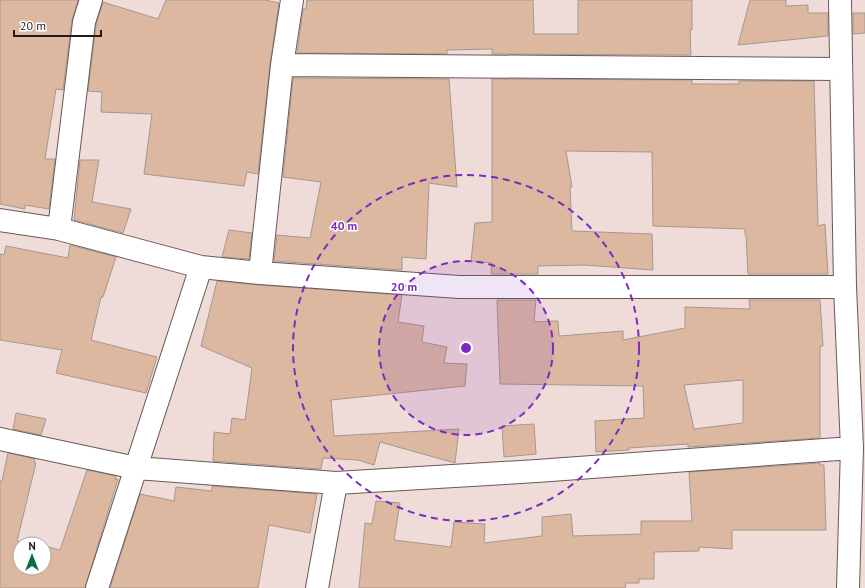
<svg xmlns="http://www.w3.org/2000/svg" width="865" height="588" font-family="'PT Sans',sans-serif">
<rect width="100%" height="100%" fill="#efdbd8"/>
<path fill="#dcb8a1" stroke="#a6978e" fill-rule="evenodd" d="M0,0H78L72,20L63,90L56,89L45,159H55L49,209L25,205V209L0,204Z
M166,0H265L279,3L270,64L258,174L247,172L244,186L144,174L152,114L101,112L102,92L88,91L96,25L103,2L158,19Z
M307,0H533L534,34H578V0H692V30H690L691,55L492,54V49L447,50V54L297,53L303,9H306Z
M750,0H786V6L808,5V13H828V36L738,45Z
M853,13H865V33L853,34Z
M293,78L449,79L457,187L429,183L426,259L402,257V270L274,261L277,235L310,238L321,182L283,177Z
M492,79L692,80V84H739V81H814L818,226L825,224L828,274H748L746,235H745V229L653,226L652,152L566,151L572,187H570L572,231L652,234L653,270L584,265L538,266V274H491L492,263L471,261L475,223L492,222Z
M80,160H99L92,202L131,209L123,233L74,220Z
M229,230L252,233L249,259L222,257Z
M70,245L116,257L103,297H101L91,340L157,357L146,393L56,373L62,350L0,340V254L4,255L6,246L68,258Z
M217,281L259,285L402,295L398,322L424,326L422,342L447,347L444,363L467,364L465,386L331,400L334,436L459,429L455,463L380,442L374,465L358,460L323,458L321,469L213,461L214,432L230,434L232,418L245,420L252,368L201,346Z
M497,300H536L534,322L558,321L559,336L623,331V340L685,328V307L750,309L749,300H820L823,346H820V438L688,447V444L629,448V450L596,452L595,421L644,418L643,386L500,384ZM743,380V423L694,429L684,385Z
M16,413L46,419L41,435L13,429Z
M534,424L536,454L504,457L502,426Z
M8,453L35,459L34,463H36L17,541L33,544H20V568H44V546L60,550L87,470L116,476L115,479H118L85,588H0V481H2Z
M820,463V465H824L826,530H732V549L699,547V551L654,552V579H639V583H626L625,588H359L365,523L372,524L376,501L400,503L394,540L451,547L454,522L485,524L484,543L542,536V517L571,514L573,536L641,534V521H692L689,472Z
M212,486L317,494L310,533L269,525L258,588H110L140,494L174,501L176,487L212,491Z"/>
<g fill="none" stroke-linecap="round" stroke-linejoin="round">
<g stroke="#695956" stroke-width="24">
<path id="street" d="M840,0L845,287L852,448L848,588
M282,65L841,69
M0,220L59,229L201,267L260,273L459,287H845
M59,229L84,22L91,0
M260,273L282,65L292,0
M0,439L136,468L336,483L537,471L852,448
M97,588L201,267
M317,588L336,483"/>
</g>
<use href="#street" stroke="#fff" stroke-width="22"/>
</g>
<circle cx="466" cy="348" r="87" fill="#7b2cbf" fill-opacity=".12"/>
<g fill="none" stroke="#7b2cbf" stroke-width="2" stroke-dasharray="7 5">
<circle cx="466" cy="348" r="87"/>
<circle cx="466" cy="348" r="173"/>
</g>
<circle cx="466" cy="348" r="6" fill="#7b2cbf" stroke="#fff" stroke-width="2"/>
<g font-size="12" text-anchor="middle" font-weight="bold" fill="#7b2cbf" stroke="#fff" stroke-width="3" stroke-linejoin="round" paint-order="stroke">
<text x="344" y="230">40 m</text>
<text x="404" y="291">20 m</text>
</g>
<g transform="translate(32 556)"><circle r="19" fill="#ffffff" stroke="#a7a4a3"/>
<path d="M0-3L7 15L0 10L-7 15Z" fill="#046f47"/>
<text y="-6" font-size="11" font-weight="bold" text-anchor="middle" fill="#221b1a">N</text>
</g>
<path d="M14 30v6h87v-6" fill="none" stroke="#221b1a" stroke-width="2"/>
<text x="20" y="30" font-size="12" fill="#221b1a" stroke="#ffffff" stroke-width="3" paint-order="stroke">20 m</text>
</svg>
